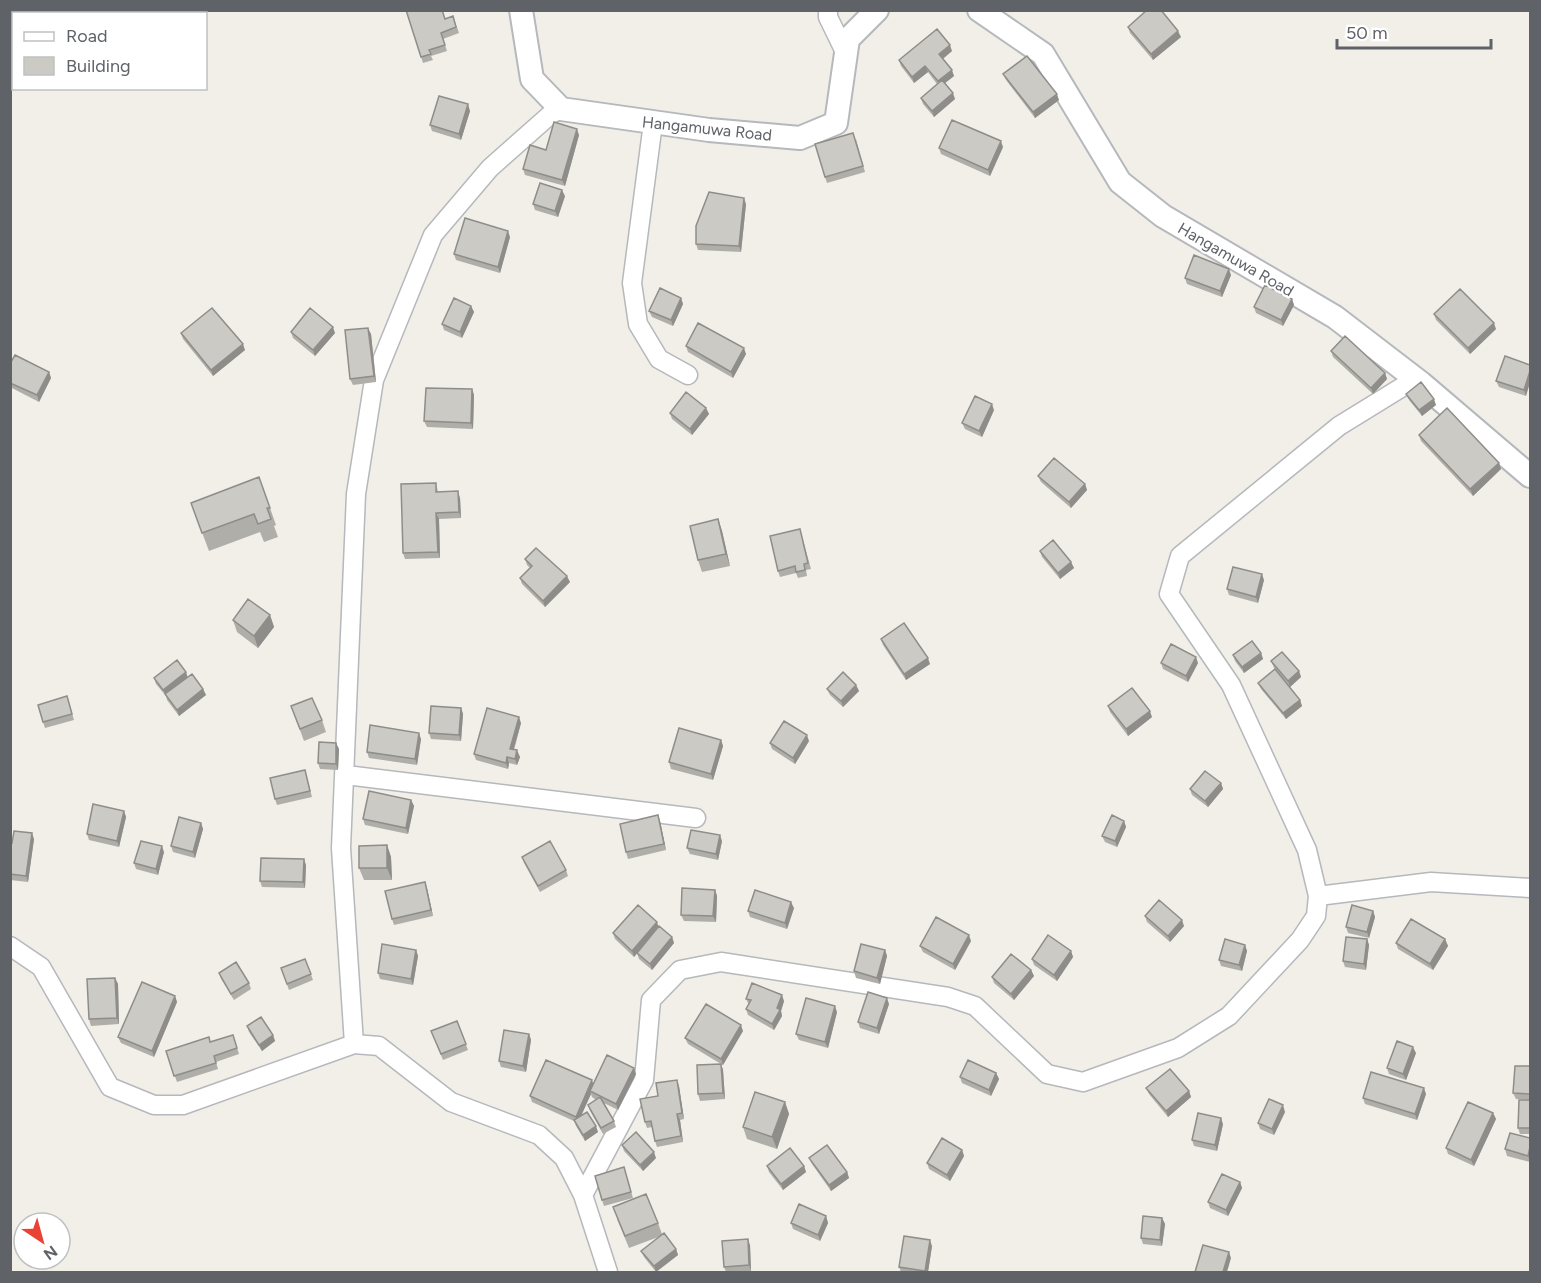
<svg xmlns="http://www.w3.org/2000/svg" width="1541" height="1283" font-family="Figtree,sans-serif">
<rect width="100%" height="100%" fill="#f1efe8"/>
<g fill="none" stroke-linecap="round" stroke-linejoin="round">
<g stroke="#b5b8bc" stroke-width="21">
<path id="minor" d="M828,10V17L846,54
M653,123L632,283L638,324L659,359L688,375
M346,775L696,818
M1318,896L1431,882L1530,888
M10,946L41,967L110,1087L154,1105H183L354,1044L379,1046L451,1102L539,1135L564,1158L583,1195L608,1272
M354,1044L341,848L356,494L374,380L433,235L490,168L551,114L561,109
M583,1195L644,1080L651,1000L680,970L721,962L948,997L975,1006L1047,1074L1083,1082L1178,1048L1229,1016L1300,940L1316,916L1318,896L1307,850L1231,685L1169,594L1180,556L1339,426L1412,381L1421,383"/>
</g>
<g stroke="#b5b8bc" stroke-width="26">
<path id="tertiary" d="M521,10L532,79L561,109L709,130L800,138L836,123L848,39L877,10
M979,10L1043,54L1120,182L1163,216L1335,317L1421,383L1530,476"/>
</g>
<use href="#minor" stroke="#fff" stroke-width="18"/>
<use href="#tertiary" stroke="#fff" stroke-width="22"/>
</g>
<path fill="#afaea9" d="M406,10L445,19L453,16L459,33L443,39L447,51L431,56L433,60L423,63Z
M1128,27L1181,37L1153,60L1130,33Z
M952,51L943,59L954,76L945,83L955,99L934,117L923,104L921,98L937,84L928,72L914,83L901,66L899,60Z
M1003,74L1059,100L1035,118L1006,80Z
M470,111L461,140L432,131L430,125Z
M579,135L565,186L525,175L523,169L546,150Z
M856,139L865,172L827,183L825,177Z
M1003,147L990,176L941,154L939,148Z
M565,196L558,217L535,210L533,204Z
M746,204L741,252L698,250L696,244Z
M510,237L500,273L456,260L454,254Z
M1231,275L1222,297L1187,284L1185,278Z
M681,298L683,304L673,326L652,317L649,311Z
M1292,299L1294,305L1283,326L1256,313L1254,307Z
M471,306L474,312L462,338L444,330L442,324Z
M1434,314L1496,329L1470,354L1436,320Z
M291,332L335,333L315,356L293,338Z
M181,333L245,350L213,376L183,339Z
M371,334L376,382L353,385L350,379Z
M686,346L746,354L733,378L688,352Z
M1331,351L1385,373L1387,379L1373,394L1333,357Z
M10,364L49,372L51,378L39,402L10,387Z
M1530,365L1526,396L1499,387L1496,381Z
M472,389L474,395L473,429L427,427L424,421Z
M1406,394L1436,405L1422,416L1409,400Z
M706,408L709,414L692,435L672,419L670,413Z
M994,410L982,437L965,429L962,423Z
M1419,435L1501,469L1473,496L1421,441Z
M1038,476L1085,484L1087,490L1071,508L1041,482Z
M259,477L276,525L274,526L278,537L264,542L260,532L209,551L191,503Z
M436,483L438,492L460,498L461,518L439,519L440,558L405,559L403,553Z
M718,519L722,531L730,566L702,572L698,560Z
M800,529L811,569L806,570L807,576L798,578L796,573L780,577L778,571Z
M1040,551L1071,562L1074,568L1060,579L1042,557Z
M525,559L570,582L545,607L522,584L520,578L530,568L527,565Z
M1264,580L1258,603L1229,595L1227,589Z
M270,615L274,627L258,648L237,632L233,620Z
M881,639L930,664L906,680L883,645Z
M1261,653L1263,659L1244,673L1235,661L1233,655Z
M1271,661L1299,671L1301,677L1290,687L1278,673L1300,700L1302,706L1286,719L1261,689L1258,683L1275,670Z
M1161,663H1198L1188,682L1163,669Z
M154,678L203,689L206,695L179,716L167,700L166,696L156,684Z
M856,685L859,691L843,707L830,695L827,689Z
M67,696L74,720L45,728L43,722Z
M291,706L322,720L326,732L304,741Z
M1108,706L1152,717L1128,736L1110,712Z
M461,708L463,714L461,741L431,739L429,733Z
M521,723L514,750L520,757L517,765L509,763L508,769L476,760L474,754Z
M421,739L417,765L369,758L367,752Z
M721,740L723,746L713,780L671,769L669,762Z
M809,741L795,764L772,749L770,743Z
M336,743L339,749L338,770L320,769L318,763Z
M305,770L312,797L277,805L275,799Z
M1221,783L1223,789L1208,807L1192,795L1190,789Z
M411,800L414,806L408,834L365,825L363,819Z
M124,811L126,817L119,847L89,840L87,834Z
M660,821L666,850L628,859L626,852Z
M1124,821L1126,827L1117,847L1105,842L1102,836Z
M201,823L203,829L195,858L173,852L171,846Z
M34,839L28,882L10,880V842Z
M722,841L718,860L690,854L687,848Z
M387,845L391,857L392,880H364L359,868Z
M164,852L158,875L136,869L134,863Z
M522,857L566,870L568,876L540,892L524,863Z
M306,865L305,888L262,887L260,881Z
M425,882L433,916L394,925L392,919Z
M715,890L717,896L716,922L684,921L681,915Z
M794,908L787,929L750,917L748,911Z
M1373,911L1375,917L1369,938L1348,933L1346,927Z
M1145,916L1184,926L1170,942L1147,922Z
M659,927L672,937L674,943L652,970L639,959L637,953L634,957L615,939L613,933Z
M1367,939L1369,945L1366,970L1345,967L1343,961Z
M1445,939L1448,946L1433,970L1398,949L1396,943Z
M971,941L955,970L923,952L920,946Z
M1245,945L1247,951L1242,971L1221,966L1219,960Z
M416,950L418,956L413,985L380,979L378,973Z
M885,950L887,956L880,984L856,978L854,971Z
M1071,951L1073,957L1057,981L1034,965L1032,959Z
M305,959L313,980L289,990L281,968Z
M1031,970L1034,976L1014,1000L994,983L992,977Z
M219,973L249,983L251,989L234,1000L221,979Z
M115,978L118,984L119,1024L91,1026L89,1019Z
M175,996L177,1002L154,1057L121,1043L118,1037Z
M746,999L784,1001L781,1011L782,1016L774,1030L748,1015L746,1009L749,1005Z
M889,1004L879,1034L860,1028L858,1022Z
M837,1012L828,1048L799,1040L796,1034Z
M457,1021L468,1050L443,1060L431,1031Z
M247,1026L273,1035L275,1041L262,1051L249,1032Z
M743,1031L723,1065L721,1064L723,1070L725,1099L700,1101L698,1094L721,1064L688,1044L685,1038Z
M529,1034L531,1040L526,1072L501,1067L499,1061Z
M233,1035L239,1054L216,1062L218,1069L177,1082L166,1051L210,1042Z
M1416,1053L1406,1080L1389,1074L1387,1068Z
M1530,1066V1100L1516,1099L1513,1093Z
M996,1073L999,1079L991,1096L962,1083L960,1077Z
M636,1074L618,1110L604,1103L614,1121L616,1127L603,1134L590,1111L588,1105L596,1100L592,1097L591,1094L581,1115L598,1132L585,1141L576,1126L574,1121L532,1102L530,1096Z
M679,1086L684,1119L680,1120L683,1142L657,1147L655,1141L652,1127L647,1128L645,1122L658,1096Z
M1146,1088L1189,1091L1191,1097L1168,1117L1149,1094Z
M1426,1094L1417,1120L1365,1104L1363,1098Z
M1530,1100V1134H1520L1518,1128Z
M785,1102L789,1114L777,1149L747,1139L743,1127Z
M1285,1112L1274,1135L1260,1129L1258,1123Z
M1493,1113L1496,1119L1474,1166L1448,1154L1446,1148Z
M1223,1124L1217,1151L1194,1146L1192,1140Z
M1530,1138V1162L1507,1156L1505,1149Z
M622,1145L656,1158L643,1171L624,1151Z
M962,1150L964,1156L950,1181L929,1169L927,1163Z
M809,1158L847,1172L849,1178L831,1191L812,1164Z
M767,1166H804L806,1172L783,1190L769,1172Z
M624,1167L633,1198L604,1206L602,1200Z
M1240,1182L1242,1188L1228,1216L1210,1208L1208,1202Z
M826,1216L828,1223L820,1241L793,1229L791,1223Z
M1162,1218L1165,1224L1162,1246L1143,1244L1141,1238Z
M617,1219L658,1223L662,1234L676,1249L678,1255L656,1272L644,1257L641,1251L661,1236L629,1248Z
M750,1245L751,1271L726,1272L724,1267Z
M932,1246L928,1272H901L899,1267Z"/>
<path fill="#8f8d8a" d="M1178,31L1181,37L1153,60L1151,54Z
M950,45L952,51L941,60L939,54Z
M925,66L928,72L914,83L912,77Z
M952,70L954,76L940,87L938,81Z
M953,93L955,99L934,117L932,111Z
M1057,94L1059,100L1035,118L1033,112Z
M468,104L470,111L461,140L459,134Z
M577,129L579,135L565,186L562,180Z
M1001,141L1003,147L990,176L988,170Z
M562,190L565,196L558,217L555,211Z
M744,198L746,204L741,252L739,246Z
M508,231L510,237L500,273L498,267Z
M1229,269L1231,275L1222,297L1220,291Z
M681,298L683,304L673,326L671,320Z
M1292,299L1294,305L1283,326L1281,320Z
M471,306L474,312L462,338L460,332Z
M1494,323L1496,329L1470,354L1468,348Z
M333,327L335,333L315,356L313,350Z
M368,328L371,334L376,382L374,376Z
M243,344L245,350L213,376L211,370Z
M744,348L746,354L733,378L731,372Z
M1530,371V383L1526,396L1524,390Z
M49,372L51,378L39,402L37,395Z
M1385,373L1387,379L1373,394L1371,388Z
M472,389L474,395L473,429L471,423Z
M1434,399L1436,405L1422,416L1419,410Z
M992,404L994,410L982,437L979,431Z
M706,408L709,414L692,435L690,429Z
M1499,463L1501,469L1473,496L1470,489Z
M1085,484L1087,490L1071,508L1069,502Z
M458,491L460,498L461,518L459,512Z
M436,513L439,519L440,558L438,552Z
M718,519L722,531L730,566L726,554Z
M1071,562L1074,568L1060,579L1058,573Z
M1262,574L1264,580L1258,603L1256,597Z
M567,576L570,582L545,607L543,601Z
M270,615L274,627L258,648L254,636Z
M1261,653L1263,659L1244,673L1242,667Z
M1196,657L1198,663L1188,682L1186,676Z
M928,658L930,664L906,680L904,674Z
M1299,671L1301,677L1290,687L1288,681Z
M186,672L188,678L166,696L163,690Z
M856,685L859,691L843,707L841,701Z
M203,689L206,695L179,716L177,710Z
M1300,700L1302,706L1286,719L1283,713Z
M461,708L463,714L461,741L459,735Z
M1150,711L1152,717L1128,736L1126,729Z
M519,717L521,723L512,755L510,749Z
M419,733L421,739L417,765L415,759Z
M807,735L809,741L795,764L793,758Z
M721,740L723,746L713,780L711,774Z
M336,743L339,749L338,770L336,764Z
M517,750L520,757L517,765L515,759Z
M507,757L509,763L508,769L506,763Z
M1221,783L1223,789L1208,807L1205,801Z
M411,800L414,806L408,834L406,828Z
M124,811L126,817L119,847L117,841Z
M658,815L660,821L666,850L664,844Z
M1124,821L1126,827L1117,847L1115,841Z
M201,823L203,829L195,858L193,852Z
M32,833L34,839L28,882L26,876Z
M720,835L722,841L718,860L716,854Z
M387,845L391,857L392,880L387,868Z
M162,846L164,852L158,875L156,869Z
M304,859L306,865L305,888L303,882Z
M425,882L427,888L433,916L431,910Z
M715,890L717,896L716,922L713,916Z
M791,902L794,908L787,929L785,923Z
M1373,911L1375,917L1369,938L1367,932Z
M1182,920L1184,926L1170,942L1168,936Z
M657,922L659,928L634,957L632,951Z
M969,935L971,941L955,970L953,964Z
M672,937L674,943L652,970L650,964Z
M1367,939L1369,945L1366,970L1364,964Z
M1445,939L1448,946L1433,970L1430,964Z
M1245,945L1247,951L1242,971L1239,965Z
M416,950L418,956L413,985L411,979Z
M885,950L887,956L880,984L877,978Z
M1071,951L1073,957L1057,981L1054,975Z
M1031,970L1034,976L1014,1000L1011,994Z
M115,978L118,984L119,1024L117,1018Z
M782,995L784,1001L781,1011L782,1016L774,1030L772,1024Z
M175,996L177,1002L154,1057L152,1051Z
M887,998L889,1004L879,1034L877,1028Z
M835,1006L837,1012L828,1048L825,1042Z
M741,1025L743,1031L723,1065L721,1059Z
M529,1034L531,1040L526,1072L523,1066Z
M273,1035L275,1041L262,1051L259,1045Z
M1413,1047L1416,1053L1406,1080L1403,1074Z
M721,1064L723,1070L725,1099L723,1093Z
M634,1068L636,1074L618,1110L616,1104Z
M996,1073L999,1079L991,1096L989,1090Z
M592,1080L594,1086L590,1091L591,1094L578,1123L576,1117Z
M677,1080L679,1086L684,1119L682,1113Z
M1424,1088L1426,1094L1417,1120L1415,1114Z
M1189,1091L1191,1097L1168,1117L1166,1111Z
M785,1102L789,1114L777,1149L772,1137Z
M1283,1105L1285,1112L1274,1135L1272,1129Z
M1493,1113L1496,1119L1474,1166L1471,1160Z
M677,1114L680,1120L683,1142L681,1136Z
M1221,1118L1223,1124L1217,1151L1215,1145Z
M596,1126L598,1132L585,1141L583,1135Z
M1530,1147V1162L1528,1156Z
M962,1150L964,1156L950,1181L947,1175Z
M654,1152L656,1158L643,1171L640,1165Z
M804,1166L806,1172L783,1190L781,1184Z
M847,1172L849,1178L831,1191L829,1185Z
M1240,1182L1242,1188L1228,1216L1226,1210Z
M826,1216L828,1223L820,1241L818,1235Z
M1162,1218L1165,1224L1162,1246L1160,1240Z
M748,1239L750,1245L751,1271L749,1265Z
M930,1240L932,1246L928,1272H925Z
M676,1249L678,1255L656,1272L654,1266Z
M1229,1252L1231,1258L1227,1272H1223Z"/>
<path fill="#cccac5" stroke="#8f8d8a" stroke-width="1.5" d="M406,10H442L445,19L453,16L456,27L441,33L445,45L429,50L431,54L421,57Z
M1147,10H1161L1178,31L1151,54L1128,27Z
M937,29L950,45L939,54L952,70L938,81L925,66L912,77L899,60Z
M1027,56L1057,94L1033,112L1003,74Z
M942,80L953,93L932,111L921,98Z
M439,96L468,104L459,134L430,125Z
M952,120L1001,141L988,170L939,148Z
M554,122L577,129L562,180L523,169L530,145L546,150Z
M853,133L863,166L825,177L815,144Z
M540,183L562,190L555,211L533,204Z
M709,192L744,198L739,246L696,244V226Z
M465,218L508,231L498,267L454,254Z
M1194,255L1229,269L1220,291L1185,278Z
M1265,285L1292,299L1281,320L1254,307Z
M660,288L681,298L671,320L649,311Z
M1460,289L1494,323L1468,348L1434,314Z
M454,298L471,306L460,332L442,324Z
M212,308L243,344L211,370L181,333Z
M310,308L333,327L313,350L291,332Z
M698,323L744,348L731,372L686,346Z
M368,328L374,376L350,379L345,330Z
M1345,336L1385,373L1371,388L1331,351Z
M15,355L49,372L37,395L10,383V364Z
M1505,356L1530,365V371L1524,390L1496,381Z
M1421,382L1434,399L1419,410L1406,394Z
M426,388L472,389L471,423L424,421Z
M686,392L706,408L690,429L670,413Z
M975,396L992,404L979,431L962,423Z
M1447,408L1499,463L1470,489L1419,435Z
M1054,458L1085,484L1069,502L1038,476Z
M259,477L270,508H267L271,519L258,524L254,514L202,533L191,503Z
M436,483V492L458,491L459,512L436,513L438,552L403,553L401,484Z
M718,519L726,554L698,560L690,526Z
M800,529L808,563L804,564L805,570L796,572L795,566L778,571L770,536Z
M1053,540L1071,562L1058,573L1040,551Z
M536,548L567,576L543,601L520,578L532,566L525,559Z
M1233,567L1262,574L1256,597L1227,589Z
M248,599L270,615L254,636L233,620Z
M904,623L928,658L904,674L881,639Z
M1252,641L1261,653L1242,667L1233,655Z
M1171,644L1196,657L1186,676L1161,663Z
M1282,652L1299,671L1288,681L1271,661Z
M177,660L186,672L163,690L154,678Z
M1275,669L1300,700L1283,713L1258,683Z
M843,672L856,685L841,701L827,689Z
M192,674L203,689L177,710L165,694Z
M1132,688L1150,711L1126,729L1108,706Z
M67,696L72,714L43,722L38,705Z
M312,698L322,720L300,729L291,706Z
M431,706L461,708L459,735L429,733Z
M487,708L519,717L510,749L517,750L515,759L507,757L506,763L474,754Z
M784,721L807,735L793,758L770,743Z
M370,725L419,733L415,759L367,752Z
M679,728L721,740L711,774L669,762Z
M319,742L336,743V764L318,763Z
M305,770L310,791L275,799L270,778Z
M1205,771L1221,783L1205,801L1190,789Z
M369,791L411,800L406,828L363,819Z
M93,804L124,811L117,841L87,834Z
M658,815L664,844L626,852L620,824Z
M1112,815L1124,821L1115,841L1102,836Z
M179,817L201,823L193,852L171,846Z
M691,830L720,835L716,854L687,848Z
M14,831L32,833L26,876L10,874V842L12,843Z
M141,841L162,846L156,869L134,863Z
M550,841L566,870L538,886L522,857Z
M387,845V868H359V846Z
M261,858L304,859L303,882L260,881Z
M425,882L431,910L392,919L385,891Z
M682,888L715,890L713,916L681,915Z
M755,890L791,902L785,923L748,911Z
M1159,900L1182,920L1168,936L1145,916Z
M638,905L657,922L632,951L613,933Z
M1352,905L1373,911L1367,932L1346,927Z
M936,917L969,935L953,964L920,946Z
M1411,919L1445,939L1430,964L1396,943Z
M659,926L672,937L650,964L637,953Z
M1048,935L1071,951L1054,975L1032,959Z
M1346,937L1367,939L1364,964L1343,961Z
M1225,939L1245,945L1239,965L1219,960Z
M382,944L416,950L411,979L378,973Z
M861,944L885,950L877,978L854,971Z
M1011,954L1031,970L1011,994L992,977Z
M305,959L311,974L287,984L281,968Z
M236,962L249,983L231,994L219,973Z
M115,978L117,1018L89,1019L87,979Z
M142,982L175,996L152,1051L118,1037Z
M752,983L782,995L777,1008L780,1010L772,1024L746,1009L751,1000L746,999Z
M868,992L887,998L877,1028L858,1022Z
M806,998L835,1006L825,1042L796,1034Z
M706,1004L741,1025L721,1059L685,1038Z
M261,1017L273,1035L259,1045L247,1026Z
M457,1021L466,1044L441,1054L431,1031Z
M504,1030L529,1034L523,1066L499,1061Z
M233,1035L237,1048L214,1056L216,1063L174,1076L166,1051L209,1037L210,1042Z
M1397,1041L1413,1047L1403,1074L1387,1068Z
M607,1055L634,1068L616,1104L590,1091Z
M546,1060L592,1080L576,1117L530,1096Z
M968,1060L996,1073L989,1090L960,1077Z
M721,1064L723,1093L698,1094L697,1065Z
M1515,1066H1530V1094L1513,1093Z
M1170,1069L1189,1091L1166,1111L1146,1088Z
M1371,1072L1424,1088L1415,1114L1363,1098Z
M677,1080L682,1113L677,1114L681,1136L655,1141L651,1121L645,1122L640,1099L658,1096L656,1083Z
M755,1092L785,1102L772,1137L743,1127Z
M600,1097L614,1121L601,1128L588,1105Z
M1269,1099L1283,1105L1272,1129L1258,1123Z
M1519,1100H1530V1128H1518Z
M1468,1102L1493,1113L1471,1160L1446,1148Z
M587,1112L596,1126L583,1135L574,1120Z
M1198,1113L1221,1118L1215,1145L1192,1140Z
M636,1132L654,1152L640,1165L622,1145Z
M1510,1133L1530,1138V1147L1528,1156L1505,1149Z
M942,1138L962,1150L947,1175L927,1163Z
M827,1145L847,1172L829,1185L809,1158Z
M790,1148L804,1166L781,1184L767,1166Z
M624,1167L631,1192L602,1200L595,1176Z
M1222,1174L1240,1182L1226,1210L1208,1202Z
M646,1194L658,1223L625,1236L613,1207Z
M799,1204L826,1216L818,1235L791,1223Z
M1143,1216L1162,1218L1160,1240L1141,1238Z
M664,1233L676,1249L654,1266L641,1251Z
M904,1236L930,1240L925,1271L899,1267Z
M748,1239L749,1265L724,1267L722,1241Z
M1203,1245L1229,1252L1223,1272H1195Z"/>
<g text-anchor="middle" stroke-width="4.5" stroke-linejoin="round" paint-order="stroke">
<g font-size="16" fill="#5f6368" stroke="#fff">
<text transform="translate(707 128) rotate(6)" y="6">Hangamuwa Road</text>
<text transform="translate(1236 259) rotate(30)" y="6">Hangamuwa Road</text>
</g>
</g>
<rect width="1541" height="1283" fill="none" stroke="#5f6368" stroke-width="24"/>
<rect x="12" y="12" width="195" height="78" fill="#ffffff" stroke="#bfc1c3" stroke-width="1.5"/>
<rect x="24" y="32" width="30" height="9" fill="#ffffff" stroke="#bfc1c3" stroke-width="1.5"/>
<text x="66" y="42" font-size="18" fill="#5f6368">Road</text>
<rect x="24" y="57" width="30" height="18" fill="#cccac5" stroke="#bfc1c3" stroke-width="1.5"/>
<text x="66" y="72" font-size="18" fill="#5f6368">Building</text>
<g transform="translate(42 1241) rotate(144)"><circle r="28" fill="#ffffff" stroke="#bfc1c3" stroke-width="1.5"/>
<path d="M0-4.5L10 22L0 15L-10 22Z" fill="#ea4335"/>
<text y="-9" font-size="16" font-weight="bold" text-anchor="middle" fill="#5f6368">N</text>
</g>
<path d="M1337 39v9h154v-9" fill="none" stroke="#5f6368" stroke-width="3"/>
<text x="1346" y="39" font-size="18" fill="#5f6368" stroke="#ffffff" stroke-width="4.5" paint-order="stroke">50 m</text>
</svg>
